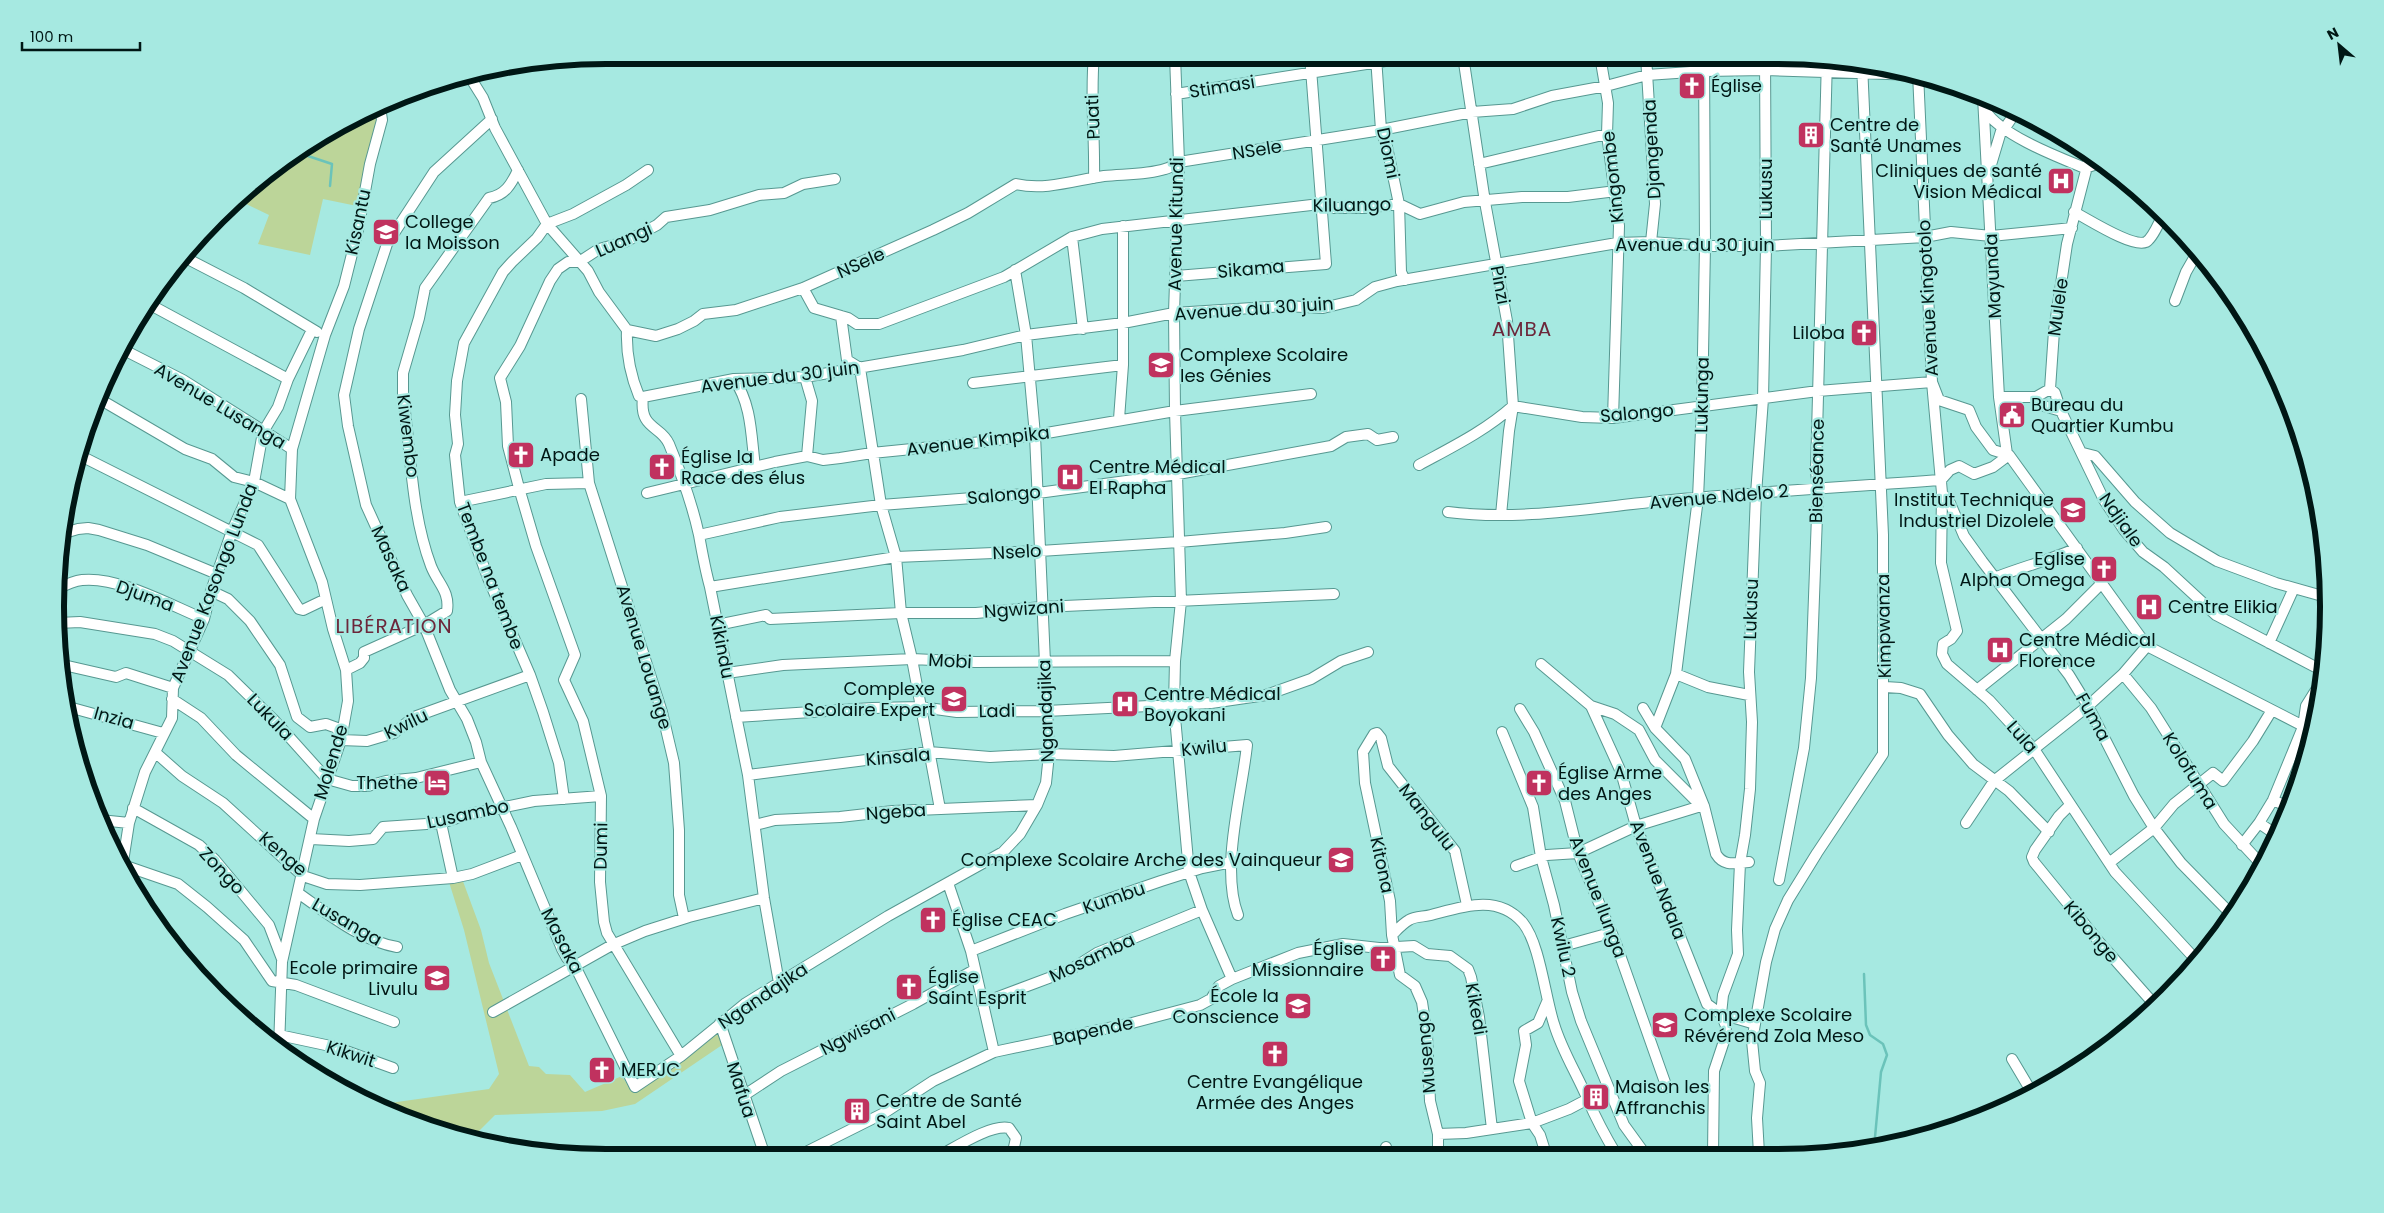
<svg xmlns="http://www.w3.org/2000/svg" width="2384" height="1213" font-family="Poppins,sans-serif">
<rect width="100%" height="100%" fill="#a6e9e1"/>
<path fill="#bcd599" d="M380,106L357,206L323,199L310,255L258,244L269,215L238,200L271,169L331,129Z
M461,876L481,930L489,963L529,1066L539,1067L546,1074L570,1075L585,1092L622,1076L632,1092L681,1056L720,1023L725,1043L635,1104L602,1111L495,1115L477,1133L476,1141L464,1139L386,1110L392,1103L397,1102L489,1089L499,1074L464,930L449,882Z"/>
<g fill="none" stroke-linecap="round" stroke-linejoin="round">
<path stroke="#6bc3ba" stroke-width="2.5" d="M296,152L332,164L330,186
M1864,974L1866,1025L1870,1035L1883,1044L1887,1055L1881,1072L1874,1148"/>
<g stroke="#579891" stroke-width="12">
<path id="minor" d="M1175,56L1179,162L1174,313L1175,411L1181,601L1175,661L1174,706L1189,872L1202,910L1232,979
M1463,56L1485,202L1507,321L1513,406L1509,431L1501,515
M1600,56L1608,103L1607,134L1619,226L1613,418
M1646,56L1655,204L1651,242
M1376,57L1381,130L1387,147L1399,204L1401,272L1405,280
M1918,73L1932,382L1942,493L1941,563L1957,631L1951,639L1943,644L1942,654L1947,664L1989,700L2034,749L2115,872L2198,962
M468,74L483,98L495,128L547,224L588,271L599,292L627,330
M1176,94L1417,56
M1983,97L1999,397L2007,454
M1985,110C2000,135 2058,157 2085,168L2103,162
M492,119L434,172L387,244L359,329L344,395L348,426L366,505L407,595L424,625L450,690L467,719L476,742L481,762L511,827L562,949L567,958L575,966L635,1087L681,1056L746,1003L888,916L1003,852L1020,834L1037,805L1046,783L1049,754L1035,435L1026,335L1015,270
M2090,155L2067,244L2054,331L2050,389L2055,393L2061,411L2104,500L2124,530L2143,552L2164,567L2216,615L2323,671
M1479,164L1607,134
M1990,168L2002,128H2005L2017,110
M1094,178C1095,137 1090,96 1094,55
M2074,212C2088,219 2132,248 2146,242C2153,238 2159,222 2163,215
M1072,237L1083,329
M182,256L244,288L317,332
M1176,276L1326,264L1310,56
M803,288L814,308L848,318L857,324H879L1004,277L1072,237L1102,229L1320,204L1334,208H1364L1399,204L1420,214L1464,202L1522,197H1568L1616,191
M2175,301L2186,272L2198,251
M147,303L288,379
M841,316L847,360L860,368L881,505L896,557L901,613L912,659L940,809
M627,330L656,336L678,329L694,321L703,314L736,310L803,288L933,230L968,213L1016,184C1045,191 1076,180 1104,176C1124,174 1146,175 1165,169C1170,168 1174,165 1179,162L1381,130L1472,112L1513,109L1552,96L1606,86L1647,75L1705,71L1765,70L1918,75
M627,330C626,353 630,374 639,396L643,397C639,430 661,425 669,444C681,473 692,503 699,535C702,552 705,569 710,587L748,775L764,898L779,983
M122,349L183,380L292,449
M805,377L812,401L807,456
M734,379C752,405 751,436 755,467
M973,383L1123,365
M96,397L185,449L212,459L234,477L254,482L290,499
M643,397L734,379L805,377L963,350L1026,335L1123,323L1174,313L1285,306L1323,308L1356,300L1375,287L1397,281L1617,243L1651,242L1705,246H1766L1925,237L1951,232L1991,236L2072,228
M1999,397H2036L2050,389
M2036,397L2044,406L2061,411
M581,399L589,483L662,712L674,763L679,830V895L684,918
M1119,419L1123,365V226
M2083,453L2095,456L2135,502L2170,533L2217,561L2276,583L2326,597
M79,455L258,545L299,609L303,610L326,599
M1419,465C1452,447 1485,431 1513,406L1582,417L1613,418L1818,391L1932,382L1939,400L1969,410L1976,427L1993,450L2009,455L2147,646L2313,731
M647,493L775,462L807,456L823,460L840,458L872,453L982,442L1035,435L1175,411L1311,394
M1942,493L1950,503L1964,536L1982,561L2069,675L2088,706L2134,796L2154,828L2181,863L2230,913
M460,502L546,484L589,483
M1448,512C1518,521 1590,508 1660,501C1753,492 1847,487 1941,480L1950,470L1959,466L1974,474L1993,467L2009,455
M61,534L78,529L88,528L99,530L147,545L217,574
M699,535L780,517L881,505L1038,493L1178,474L1331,446L1346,437L1368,434L1377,440L1393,437
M1994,578C2022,567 2050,560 2077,548
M710,587L896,557L1040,551L1179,542L1285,533L1326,527
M57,589C65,585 73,581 82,580C118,576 170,605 204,619
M211,591L228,599L250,621L280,665L297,717L310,727L326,724L337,728L341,740L367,741L394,733L414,717L530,675
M58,623L80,622L155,634L173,641L228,675L274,720L327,779L352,786H368L386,781L416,778L481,762
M717,625L766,615L770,619L901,613H976L1042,607L1334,594
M2269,643L2294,588
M59,664L116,677L126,673L173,688
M1541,664L1591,706L1615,714L1639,730L1655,760L1701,806H1704
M346,670L360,663L364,658V652L424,625L447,611C450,591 438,584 431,566C411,513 411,452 403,396V373L419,318L425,288L489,198C505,195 511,185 518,170
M727,673L783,665L912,659L975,662L1175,661
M1676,674L1708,687L1749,695
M2123,674L2151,708L2224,824L2262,865
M1885,687L1901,688L1920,694L1948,735L1973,764L2009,791L2049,832
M1977,690L2066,619L2102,583
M172,699L201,718L236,755L314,819
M65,706L163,733
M1591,706L1621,772L1636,826L1707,1004L1721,1014L1755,1024
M1643,708L1655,728L1685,759L1704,806L1716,854C1724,867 1735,863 1749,862
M1520,709L1534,732L1565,801L1578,853L1615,941L1667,1088
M736,717L872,708L921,707L957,712L1046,711L1211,703L1266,695L1311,679L1341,661L1368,652
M1655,728L1676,674L1698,498L1702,407L1705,246L1704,56
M1502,732L1533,807L1541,857L1554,905L1572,992L1581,1021L1624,1125L1645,1154
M156,753L182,776L223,803L303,876L327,884L360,885L453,878L472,874L522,855
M748,775L929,752L990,757L1049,754L1114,756L1247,745C1242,794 1220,868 1238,915
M564,799L559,763L543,712L530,675L488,578L460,502L455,455L458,444L455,415L457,381L464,343L503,272L512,262L537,238L547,224L573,214L626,185L648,170
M2273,800L2288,807
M2070,805L2059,816L2035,850L2032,857L2034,862L2100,943L2154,1004
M133,808L199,845L215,860L269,925L282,959
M100,820L129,823
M441,823L453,878
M1966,823L1994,781L2088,706L2123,674L2147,646
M2259,823L2278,836
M755,825L775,820L840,817L893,811L1037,805
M311,839L349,841L373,839L383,827L441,823L470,814L534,801L601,796
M2242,845L2259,823L2273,800L2303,727L2306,706L2321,682
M2109,863L2154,828L2174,804L2213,773L2223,781L2253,741L2272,710
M120,864L178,884L207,907L244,940L272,981L296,985L394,1022
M1516,866L1547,855L1578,853L1636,826L1701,806
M122,868L129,823L145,772L172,718L173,688L204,619L211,591L232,531L254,482L263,432L278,407L288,379L312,330
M1779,880L1804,748L1811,678L1818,489L1816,471L1827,58
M948,883L971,951L994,1052
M298,893C327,913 361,941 397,947
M1392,935C1397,930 1402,924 1409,920C1415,916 1424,917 1431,915C1461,907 1498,893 1523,923C1540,944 1545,997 1554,1024C1562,1051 1577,1074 1588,1100C1597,1121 1604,1134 1616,1154
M1563,946L1610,933
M971,951L1065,914L1161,881L1202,868L1232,862
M982,1003L1070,970L1097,953L1202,910
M493,1012L612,945L645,931L689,917L764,898
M720,1023L765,1156
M279,1035L335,1047L393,1068
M279,1048L282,962L314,819L341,740L348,701L346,670L333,629L322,582L290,499L292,449L325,335L344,286L358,230L370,164L382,120L380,107
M681,1056L607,933L604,922L600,882L601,796L583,721L564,680L575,655L536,546L519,488L508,446L506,402L500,378L520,346L550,281L558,269L568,262H579L599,249L625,242L657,225L666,217L710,210L759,195L784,193L803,184L835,179
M2012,1059L2031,1091
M2049,1082L2053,1080
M743,1096L781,1071L913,1004L974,970
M1438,1134L1430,1101L1427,1035L1422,1002L1415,986L1400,975L1392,935L1390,901L1365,783L1363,752L1374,734L1377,733L1381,738L1388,766L1455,851L1467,905
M1386,1147L1388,1155
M1432,1154L1438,1149V1134L1466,1133L1532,1123L1569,1109L1588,1099
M1546,1154L1540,1135L1532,1123L1519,1081L1526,1045L1524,1031L1538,1023L1547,1002
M1713,1154L1714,1071L1725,1038L1726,1026L1721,1014L1723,995L1738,954L1737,930L1740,863L1745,835L1750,789L1752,722L1749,672L1756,494L1763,399L1766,246L1765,56
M1759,1154L1757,1118L1760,1083L1755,1071L1752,1041L1766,962L1775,929L1788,900L1817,853L1883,754V535L1862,64
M798,1156L884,1113L933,1081L994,1052L1132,1023L1200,1005L1211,999L1219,986L1232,979L1298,953L1343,944L1379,948L1414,946L1427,954L1450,956L1468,969L1471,977L1479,1017L1492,1129
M939,1156C956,1147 991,1124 1009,1128L1016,1138L1012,1156"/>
</g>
<use href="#minor" stroke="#fff" stroke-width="10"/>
</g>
<defs>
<g id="church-square" transform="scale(1.4375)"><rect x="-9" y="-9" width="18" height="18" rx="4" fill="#c0325f" stroke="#a6e9e1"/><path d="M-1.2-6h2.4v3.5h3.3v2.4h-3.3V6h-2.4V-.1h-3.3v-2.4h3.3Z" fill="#fff"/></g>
<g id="building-square" transform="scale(1.4375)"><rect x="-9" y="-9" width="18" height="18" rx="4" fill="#c0325f" stroke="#a6e9e1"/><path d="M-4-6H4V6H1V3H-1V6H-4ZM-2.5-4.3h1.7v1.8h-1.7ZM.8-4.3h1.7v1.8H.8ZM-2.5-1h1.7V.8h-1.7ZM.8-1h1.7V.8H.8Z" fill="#fff"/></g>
<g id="hospital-square" transform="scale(1.4375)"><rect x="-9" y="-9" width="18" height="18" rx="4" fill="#c0325f" stroke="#a6e9e1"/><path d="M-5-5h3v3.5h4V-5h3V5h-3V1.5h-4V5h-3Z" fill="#fff"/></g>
<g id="school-square" transform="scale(1.4375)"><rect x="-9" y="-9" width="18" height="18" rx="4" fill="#c0325f" stroke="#a6e9e1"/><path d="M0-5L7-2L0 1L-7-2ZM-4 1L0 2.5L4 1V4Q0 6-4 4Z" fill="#fff"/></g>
<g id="civic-square" transform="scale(1.4375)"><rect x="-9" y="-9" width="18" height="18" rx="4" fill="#c0325f" stroke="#a6e9e1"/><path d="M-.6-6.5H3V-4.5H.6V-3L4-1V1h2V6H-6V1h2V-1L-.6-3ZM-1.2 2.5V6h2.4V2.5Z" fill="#fff"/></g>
<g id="hotel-square" transform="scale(1.4375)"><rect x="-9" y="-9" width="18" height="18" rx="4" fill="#c0325f" stroke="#a6e9e1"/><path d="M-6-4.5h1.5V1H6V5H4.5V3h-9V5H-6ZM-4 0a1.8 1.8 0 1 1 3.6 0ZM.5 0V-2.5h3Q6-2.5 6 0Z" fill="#fff"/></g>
</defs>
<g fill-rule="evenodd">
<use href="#church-square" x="1692" y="86"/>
<use href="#building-square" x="1811" y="135"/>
<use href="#hospital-square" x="2061" y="181"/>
<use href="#school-square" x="386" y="232"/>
<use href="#church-square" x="1864" y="333"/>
<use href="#school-square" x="1161" y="365"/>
<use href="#civic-square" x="2012" y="415"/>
<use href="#church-square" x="521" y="455"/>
<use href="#church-square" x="662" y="467"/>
<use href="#hospital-square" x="1070" y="477"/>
<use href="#school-square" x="2073" y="510"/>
<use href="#church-square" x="2104" y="569"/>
<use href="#hospital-square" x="2149" y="607"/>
<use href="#hospital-square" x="2000" y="650"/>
<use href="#school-square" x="954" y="699"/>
<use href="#hospital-square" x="1125" y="704"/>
<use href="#hotel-square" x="437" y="783"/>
<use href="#church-square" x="1539" y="783"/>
<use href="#school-square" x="1341" y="860"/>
<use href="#church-square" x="933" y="920"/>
<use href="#church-square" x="1383" y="959"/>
<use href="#school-square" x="437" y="978"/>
<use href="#church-square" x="909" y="987"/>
<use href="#school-square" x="1298" y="1006"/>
<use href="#school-square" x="1665" y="1025"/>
<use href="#church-square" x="1275" y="1054"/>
<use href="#church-square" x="602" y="1070"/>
<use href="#building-square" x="1596" y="1097"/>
<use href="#building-square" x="857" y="1111"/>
</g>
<g text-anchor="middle" stroke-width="4.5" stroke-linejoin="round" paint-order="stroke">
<g font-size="18" fill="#001715" stroke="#a6e9e1" text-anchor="start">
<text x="1711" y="92">Église</text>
<text x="1830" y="131">Centre de<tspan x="1830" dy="21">Santé Unames</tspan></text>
<text x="2042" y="177" text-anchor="end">Cliniques de santé<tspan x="2042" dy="21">Vision Médical</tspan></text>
<text x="405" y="228">College<tspan x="405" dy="21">la Moisson</tspan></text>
<text x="1845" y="339" text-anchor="end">Liloba</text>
<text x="1180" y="361">Complexe Scolaire<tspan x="1180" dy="21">les Génies</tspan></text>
<text x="2031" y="411">Bureau du<tspan x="2031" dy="21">Quartier Kumbu</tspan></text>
<text x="540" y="461">Apade</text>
<text x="681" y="463">Église la<tspan x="681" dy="21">Race des élus</tspan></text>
<text x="1089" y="473">Centre Médical<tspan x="1089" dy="21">El Rapha</tspan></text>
<text x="2054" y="506" text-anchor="end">Institut Technique<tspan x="2054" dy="21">Industriel Dizolele</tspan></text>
<text x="2085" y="565" text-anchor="end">Eglise<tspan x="2085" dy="21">Alpha Omega</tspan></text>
<text x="2168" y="613">Centre Elikia</text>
<text x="2019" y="646">Centre Médical<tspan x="2019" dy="21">Florence</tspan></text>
<text x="935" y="695" text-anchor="end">Complexe<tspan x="935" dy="21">Scolaire Expert</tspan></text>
<text x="1144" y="700">Centre Médical<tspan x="1144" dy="21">Boyokani</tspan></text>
<text x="1558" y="779">Église Arme<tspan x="1558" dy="21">des Anges</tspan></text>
<text x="418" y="789" text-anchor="end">Thethe</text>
<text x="1322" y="866" text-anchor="end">Complexe Scolaire Arche des Vainqueur</text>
<text x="952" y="926">Église CEAC</text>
<text x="1364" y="955" text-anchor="end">Église<tspan x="1364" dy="21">Missionnaire</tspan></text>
<text x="418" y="974" text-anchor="end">Ecole primaire<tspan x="418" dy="21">Livulu</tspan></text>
<text x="928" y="983">Église<tspan x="928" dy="21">Saint Esprit</tspan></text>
<text x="1279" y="1002" text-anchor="end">École la<tspan x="1279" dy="21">Conscience</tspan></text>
<text x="1684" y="1021">Complexe Scolaire<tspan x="1684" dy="21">Révérend Zola Meso</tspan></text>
<text x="621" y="1076">MERJC</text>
<text x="1275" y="1088" text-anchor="middle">Centre Evangélique<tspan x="1275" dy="21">Armée des Anges</tspan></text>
<text x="1615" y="1093">Maison les<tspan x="1615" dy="21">Affranchis</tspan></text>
<text x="876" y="1107">Centre de Santé<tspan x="876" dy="21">Saint Abel</tspan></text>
</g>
<g font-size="18" fill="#001715" stroke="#a6e9e1">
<text transform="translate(1222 87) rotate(-9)" y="6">Stimasi</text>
<text transform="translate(1093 117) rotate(-92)" y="6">Puati</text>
<text transform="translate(1652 149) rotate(-93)" y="6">Djangenda</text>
<text transform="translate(1257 150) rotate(-9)" y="6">NSele</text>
<text transform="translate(1388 153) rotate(78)" y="6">Diomi</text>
<text transform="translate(1613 177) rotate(-96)" y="6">Kingombe</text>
<text transform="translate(1766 189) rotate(-90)" y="6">Lukusu</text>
<text transform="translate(1352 205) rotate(-1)" y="6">Kiluango</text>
<text transform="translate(358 222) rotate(-78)" y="6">Kisantu</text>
<text transform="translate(1176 224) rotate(-89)" y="6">Avenue Kitundi</text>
<text transform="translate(624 240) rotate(-24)" y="6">Luangi</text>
<text x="1695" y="251">Avenue du 30 juin</text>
<text transform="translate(861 263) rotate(-24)" y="6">NSele</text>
<text transform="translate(1251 269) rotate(-5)" y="6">Sikama</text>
<text transform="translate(1993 276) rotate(-93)" y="6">Mayunda</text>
<text transform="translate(1500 285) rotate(79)" y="6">Pinzi</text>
<text transform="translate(1928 298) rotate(-93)" y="6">Avenue Kingotolo</text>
<text transform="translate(2058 307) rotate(-82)" y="6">Mulele</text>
<text transform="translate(1254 309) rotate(-4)" y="6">Avenue du 30 juin</text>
<text transform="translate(780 377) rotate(-7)" y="6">Avenue du 30 juin</text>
<text transform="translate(1702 395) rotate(-89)" y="6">Lukunga</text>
<text transform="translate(220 406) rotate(31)" y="6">Avenue Lusanga</text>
<text transform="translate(1637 413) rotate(-5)" y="6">Salongo</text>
<text transform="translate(408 436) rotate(83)" y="6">Kiwembo</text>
<text transform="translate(978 441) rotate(-7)" y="6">Avenue Kimpika</text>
<text transform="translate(1817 471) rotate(-89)" y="6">Bienséance</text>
<text transform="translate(1004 495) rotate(-5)" y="6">Salongo</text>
<text transform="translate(1719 497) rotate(-5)" y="6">Avenue Ndelo 2</text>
<text transform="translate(2121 520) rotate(55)" y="6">Ndjiale</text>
<text transform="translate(1017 552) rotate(-3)" y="6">Nselo</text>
<text transform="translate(391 559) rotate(65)" y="6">Masaka</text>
<text transform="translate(490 576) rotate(69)" y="6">Tembe na tembe</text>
<text transform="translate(214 583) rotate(-69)" y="6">Avenue Kasongo Lunda</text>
<text transform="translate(145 596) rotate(20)" y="6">Djuma</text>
<text transform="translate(1024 609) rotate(-4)" y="6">Ngwizani</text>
<text transform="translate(1751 609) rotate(-88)" y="6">Lukusu</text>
<text transform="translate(1884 626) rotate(-91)" y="6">Kimpwanza</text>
<text transform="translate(722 647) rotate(79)" y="6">Kikindu</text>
<text transform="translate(644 657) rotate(73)" y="6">Avenue Louange</text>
<text transform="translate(950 661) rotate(3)" y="6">Mobi</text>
<text transform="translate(997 711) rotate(-1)" y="6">Ladi</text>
<text transform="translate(1046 711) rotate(-92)" y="6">Ngandajika</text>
<text transform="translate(270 717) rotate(46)" y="6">Lukula</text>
<text transform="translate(2093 717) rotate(61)" y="6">Fuma</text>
<text transform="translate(114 718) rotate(16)" y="6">Inzia</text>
<text transform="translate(406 724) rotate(-26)" y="6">Kwilu</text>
<text transform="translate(2022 737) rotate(49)" y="6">Lula</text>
<text transform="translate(1204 748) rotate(-6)" y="6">Kwilu</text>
<text transform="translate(898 757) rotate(-5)" y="6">Kinsala</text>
<text transform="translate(331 762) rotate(-73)" y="6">Molende</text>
<text transform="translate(2190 771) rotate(58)" y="6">Kolofuma</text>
<text transform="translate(896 812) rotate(-4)" y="6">Ngeba</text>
<text transform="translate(468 814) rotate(-12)" y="6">Lusambo</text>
<text transform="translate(1427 817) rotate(52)" y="6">Mangulu</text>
<text transform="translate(601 846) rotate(-89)" y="6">Dumi</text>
<text transform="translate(283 854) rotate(41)" y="6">Kenge</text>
<text transform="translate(1382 865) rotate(78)" y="6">Kitona</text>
<text transform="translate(222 871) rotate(47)" y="6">Zongo</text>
<text transform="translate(1658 880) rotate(69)" y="6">Avenue Ndala</text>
<text transform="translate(1598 897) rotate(69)" y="6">Avenue Ilunga</text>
<text transform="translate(1114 898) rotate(-19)" y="6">Kumbu</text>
<text transform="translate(347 922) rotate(30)" y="6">Lusanga</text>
<text transform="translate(2091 932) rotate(50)" y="6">Kibonge</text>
<text transform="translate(562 941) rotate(63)" y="6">Masaka</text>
<text transform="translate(1563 947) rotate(78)" y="6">Kwilu 2</text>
<text transform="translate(1092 958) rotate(-25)" y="6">Mosamba</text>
<text transform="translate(763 996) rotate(-34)" y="6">Ngandajika</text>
<text transform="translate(1476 1009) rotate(80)" y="6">Kikedi</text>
<text transform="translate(1093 1031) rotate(-12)" y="6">Bapende</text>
<text transform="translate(858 1032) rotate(-27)" y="6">Ngwisani</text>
<text transform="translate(1426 1052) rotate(-95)" y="6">Musengo</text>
<text transform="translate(351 1054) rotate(18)" y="6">Kikwit</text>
<text transform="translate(741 1090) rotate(72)" y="6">Mafua</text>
</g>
<g font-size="20" letter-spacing="1" fill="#6c273a" stroke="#a6e9e1">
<text x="1522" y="336">AMBA</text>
<text x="394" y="633">LIBÉRATION</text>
</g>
</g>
<path d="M0 0H2384V1213H0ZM606 64H1778A542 542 0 0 1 2320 606V607A542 542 0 0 1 1778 1149H606A542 542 0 0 1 64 607V606A542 542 0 0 1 606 64Z" fill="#a6e9e1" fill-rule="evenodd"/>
<path fill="none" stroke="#001715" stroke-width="6" d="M606 64H1778A542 542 0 0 1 2320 606V607A542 542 0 0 1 1778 1149H606A542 542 0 0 1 64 607V606A542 542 0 0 1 606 64Z"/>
<g transform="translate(2339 45) rotate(332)" stroke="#a6e9e1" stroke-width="4" paint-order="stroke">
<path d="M0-4L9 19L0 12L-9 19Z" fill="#001715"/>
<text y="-8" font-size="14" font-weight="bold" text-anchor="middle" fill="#001715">N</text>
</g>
<path d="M22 42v8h118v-8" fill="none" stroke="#001715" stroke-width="2.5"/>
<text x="30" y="42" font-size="15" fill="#001715" stroke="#a6e9e1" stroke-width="4" paint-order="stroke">100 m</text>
</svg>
